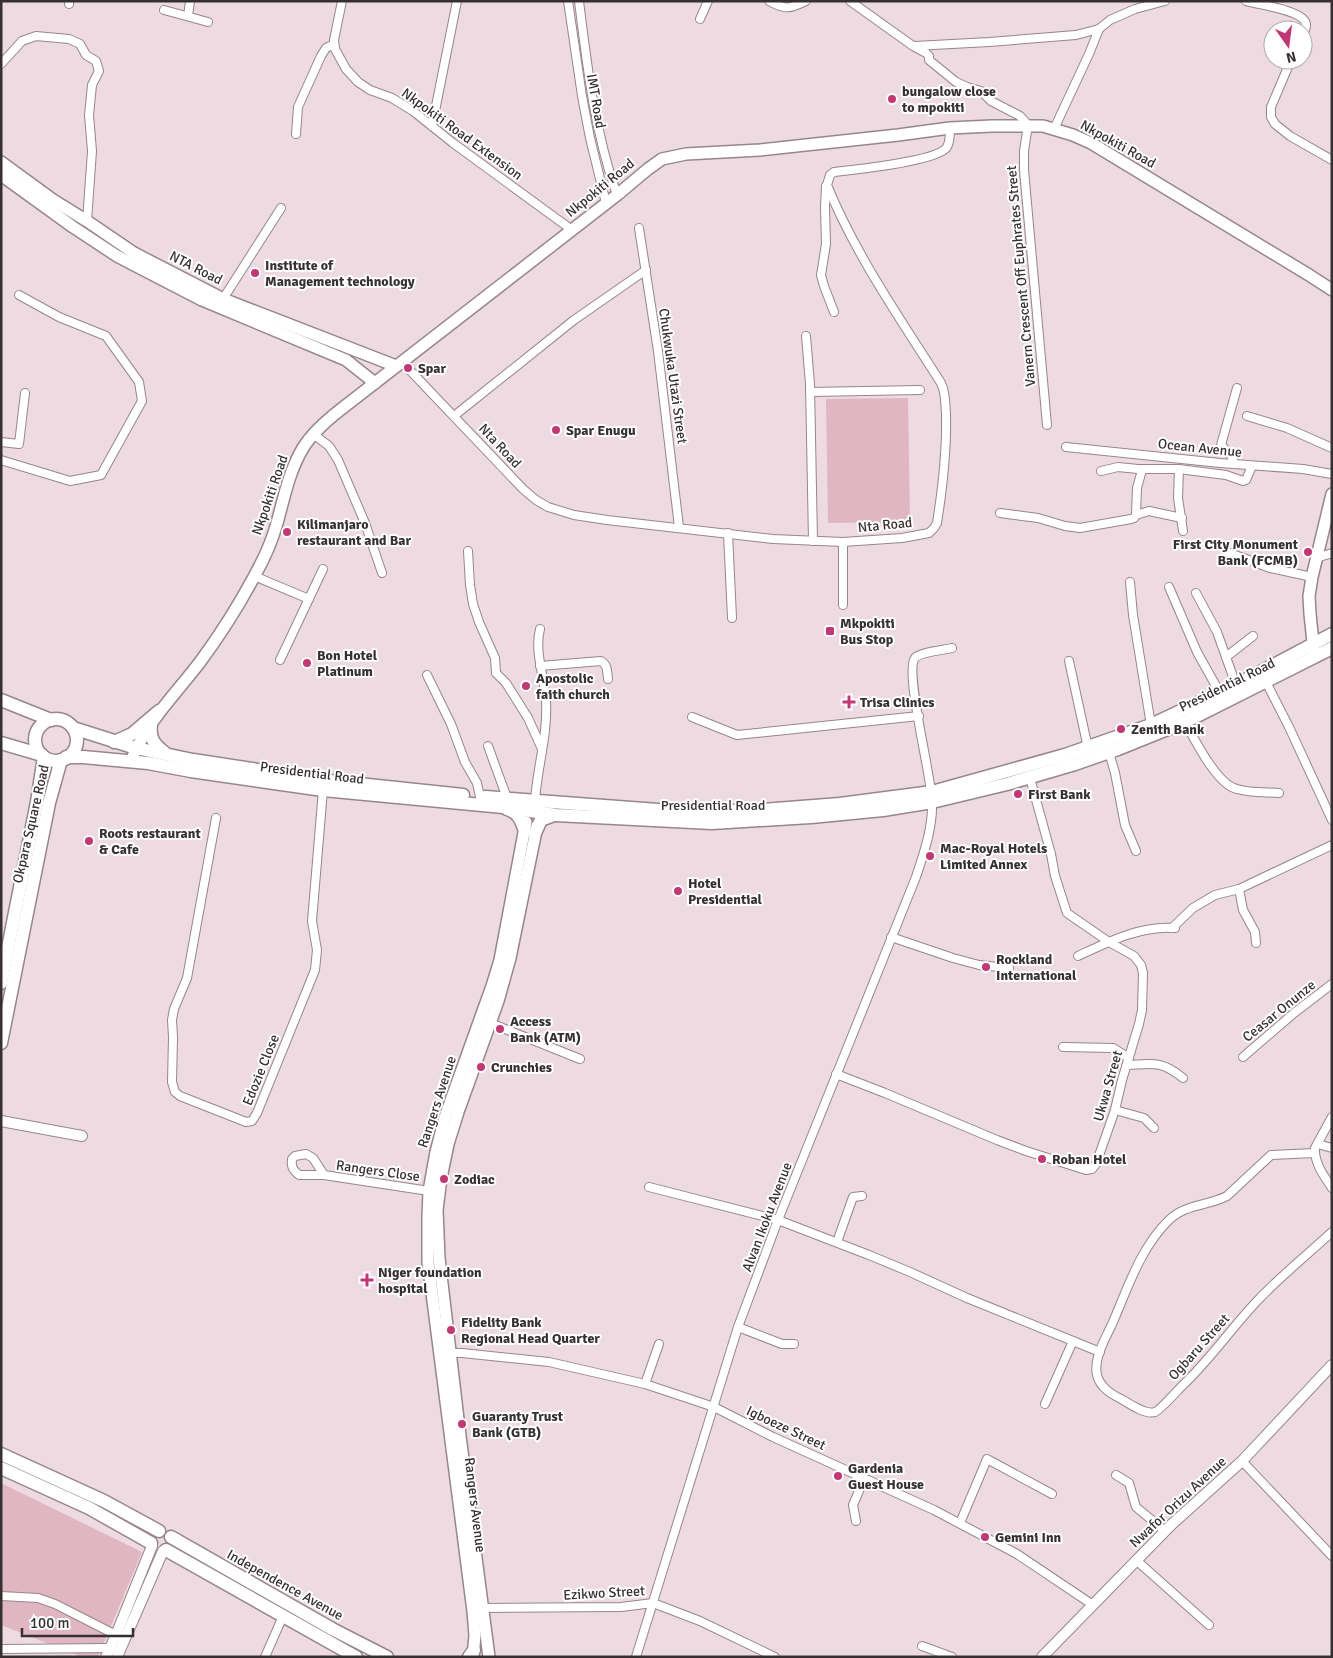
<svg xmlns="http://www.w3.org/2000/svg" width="1333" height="1658" font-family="Signika,sans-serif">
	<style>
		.green { fill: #e0b6c3 }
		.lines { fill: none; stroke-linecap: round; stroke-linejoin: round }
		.minor-casing { stroke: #97868b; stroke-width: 10 }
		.tertiary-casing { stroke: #97868b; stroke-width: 12 }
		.secondary-casing { stroke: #97868b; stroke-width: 14 }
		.primary-casing { stroke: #97868b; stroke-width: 15 }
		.minor { stroke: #fff; stroke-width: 8 }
		.tertiary { stroke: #fff; stroke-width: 10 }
		.secondary { stroke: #fff; stroke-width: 11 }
		.primary { stroke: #fff; stroke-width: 12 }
		.poi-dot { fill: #c13874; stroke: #fff; stroke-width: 2 }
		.labels { text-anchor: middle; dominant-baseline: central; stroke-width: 4; stroke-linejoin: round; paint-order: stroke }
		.poi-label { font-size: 14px; font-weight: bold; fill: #373032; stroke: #fff; text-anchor: start }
		.street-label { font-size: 14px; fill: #373032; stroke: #fff }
	</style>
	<rect width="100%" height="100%" fill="#eedbe1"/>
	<g class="green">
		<polygon points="908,398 910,522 828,523 826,399"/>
		<polygon points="1,1483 142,1552 98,1657 82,1657 1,1625"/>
	</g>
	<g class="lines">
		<g class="minor-casing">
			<g id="minor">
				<polyline points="342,1 334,40 335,49 346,69 358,82 370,90 392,98 413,111 453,143 572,230"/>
				<polyline points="568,1 582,96 590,138 606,203"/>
				<path d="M579 1C587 66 595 133 617 195"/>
				<path d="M769 1C785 10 790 9 806 1"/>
				<polyline points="850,1 913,46 926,53 929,56 929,60 956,82 967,87 981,91 991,101 1020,116 1028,125 1024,151 1024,170 1047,425"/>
				<path d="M1246 1C1259 5 1295 9 1304 20 1308 24 1305 30 1303 35"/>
				<polyline points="69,4 69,1"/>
				<polyline points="164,10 208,22"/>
				<polyline points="188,16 190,1"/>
				<polyline points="700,19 708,1"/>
				<polyline points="915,46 989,42 1076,35 1099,29 1110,20 1135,9 1165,1"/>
				<polyline points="1291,60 1271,107 1271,117 1275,124 1290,136 1332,160"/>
				<polyline points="1,64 22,41 36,36 69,39 80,44 86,55 96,61 99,71 92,85 89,115 92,151 87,221"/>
				<polyline points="432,126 457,1"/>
				<polyline points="1054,129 1089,54 1099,29"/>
				<polyline points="296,134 298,107 321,56 326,48 334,44"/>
				<polyline points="826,186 825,208 826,244 821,275 824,286 834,312"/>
				<polyline points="639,228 658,351 679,527"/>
				<polyline points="223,299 281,208"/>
				<polyline points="806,336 810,384 813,541"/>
				<path d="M402 362 523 489 536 500 548 507 574 515 607 520 773 539 843 542 902 538 929 533 934 528 937 523C943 485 947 452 946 414 945 403 946 393 941 383 901 320 855 254 827 185L830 175 834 172C853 170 939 161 947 147 950 142 950 133 950 128"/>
				<polyline points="810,392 920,390"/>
				<polyline points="454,416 574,320 646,270"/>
				<polyline points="1247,416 1287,428 1332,448"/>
				<polyline points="313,434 329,446 338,460 365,523 382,573"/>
				<polyline points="1,442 19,444 25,393"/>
				<polyline points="1066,447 1220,463 1303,469 1332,474"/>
				<polyline points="1,460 70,481 101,475 142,401 139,382 106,336 59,317 19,295"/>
				<polyline points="1235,464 1230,454 1221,445 1237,388"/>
				<polyline points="1179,469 1178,498 1183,531"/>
				<polyline points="1101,471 1118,467 1138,469 1179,469 1226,475 1243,481 1246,480 1252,466"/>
				<polyline points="1000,513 1038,518 1065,526 1080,528 1131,519 1134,518 1136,515 1137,488 1142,470"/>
				<polyline points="1136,515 1149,511 1182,518"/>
				<polyline points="728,533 732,618"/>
				<polyline points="843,542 843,605"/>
				<polyline points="468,551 470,585 473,604 479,622 495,658 496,673 506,683 528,718 542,749"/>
				<polyline points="1227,552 1270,568 1312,577"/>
				<polyline points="1316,558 1332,553"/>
				<polyline points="254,576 309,599"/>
				<polyline points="1130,582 1133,615 1151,725"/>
				<polyline points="1169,587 1197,652 1221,695"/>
				<polyline points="1196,593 1217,632 1236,685"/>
				<polyline points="1226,657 1253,636"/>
				<polyline points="280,660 323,569"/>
				<polyline points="1069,661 1088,748"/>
				<path d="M540 666 601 661C608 665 607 672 608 679"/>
				<polyline points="427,675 451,724 465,762 477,783 480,797"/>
				<polyline points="1266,682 1289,727 1332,820"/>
				<polyline points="692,717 737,735 919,716"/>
				<path d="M1185 722C1195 740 1217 785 1237 789 1250 793 1266 792 1279 793"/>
				<polyline points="488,746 507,798"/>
				<polyline points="1109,752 1115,773 1125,825 1136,851"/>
				<path d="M535 801C537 768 548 735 546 701 545 678 534 653 540 629"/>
				<polyline points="216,818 187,978 174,1009 172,1020 173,1037 172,1082 175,1092 180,1096 246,1122 252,1121 257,1113 315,970 317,950 312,921 323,790"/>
				<polyline points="1239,889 1243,910 1255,932 1256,943"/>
				<polyline points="1172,928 1193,908 1215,895 1239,889 1332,845"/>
				<polyline points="891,937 953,958 979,965 1009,968"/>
				<path d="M1078 956C1108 942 1141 925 1175 928"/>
				<polyline points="490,1023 580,1059"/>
				<polyline points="1063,1047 1113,1048 1129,1058"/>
				<polyline points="1243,1057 1294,1013 1332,984"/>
				<path d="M1127 1065C1153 1064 1161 1060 1183 1078"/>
				<polyline points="836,1074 885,1093 997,1140 1026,1151 1086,1170 1092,1169 1096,1164 1115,1110 1122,1080 1139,1024 1142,1010 1143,973 1141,965 1134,956 1109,942 1067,913 1055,876 1051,854 1030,778"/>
				<polyline points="1115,1110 1144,1118 1154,1128"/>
				<path d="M1332 1117 1315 1148C1314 1163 1324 1176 1332 1188"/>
				<polyline points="1318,1144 1332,1148"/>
				<path d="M1315 1153 1271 1155 1227 1196C1208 1206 1185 1204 1169 1220 1141 1247 1128 1287 1113 1322 1106 1338 1093 1358 1097 1375 1100 1388 1113 1395 1123 1400 1131 1405 1146 1415 1155 1412 1159 1411 1177 1391 1182 1386 1210 1360 1232 1327 1259 1299 1282 1275 1308 1254 1332 1232"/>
				<path d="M324 1175 313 1158 306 1154 295 1156 292 1159C291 1167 293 1170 299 1175H324L429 1191"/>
				<polyline points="649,1187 778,1220 869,1255 910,1272 967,1298 1100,1352"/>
				<polyline points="837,1242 853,1197 862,1196"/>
				<polyline points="738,1327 782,1344 794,1344"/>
				<polyline points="446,1353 462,1353 549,1362 645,1384 714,1407 773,1437 934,1510 1017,1554 1093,1605"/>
				<polyline points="645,1384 659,1344"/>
				<polyline points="1045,1404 1073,1341"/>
				<polyline points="1242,1461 1332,1556"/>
				<polyline points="1116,1475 1129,1483 1136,1507 1165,1531"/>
				<polyline points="856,1521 853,1505 864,1479"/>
				<polyline points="960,1523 987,1459 1052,1494"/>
				<polyline points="1136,1560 1209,1625"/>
				<polyline points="1,1596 38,1598 55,1604 116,1635"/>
				<polyline points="483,1608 621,1607 653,1603 700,1621 775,1657"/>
				<polyline points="922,1646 952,1657"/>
				<polyline points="1,1649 110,1648"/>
				<polyline points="265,1657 283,1616"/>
				<path d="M636 1657 738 1327 778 1220 916 877C924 853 933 827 932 802 932 778 904 671 915 658 920 652 944 650 952 648"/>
			</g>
		</g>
		<g class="tertiary-casing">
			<g id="tertiary">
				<polyline points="1,1121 82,1136"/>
				<polyline points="106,1657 116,1635 152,1546"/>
				<polyline points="117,1657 163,1551"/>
				<polyline points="1042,1657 1171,1525 1242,1461 1332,1365"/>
			</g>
		</g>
		<g class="secondary-casing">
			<g id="secondary">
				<polyline points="1,162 53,200 87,221 134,253 223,299 396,366"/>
				<polyline points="1,175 73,227 117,256 202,300 346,360 375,383"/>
				<polyline points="1314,652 1310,614 1309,596 1312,577 1332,494"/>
				<path d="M131 761C147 721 175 695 200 662 220 635 239 605 255 575 264 559 272 541 277 523 284 498 289 471 303 448 312 433 326 421 340 410L617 195 648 169 662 159 686 154 760 150 898 135 950 128 992 126H1043L1073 135 1091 143 1309 275 1332 290"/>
				<polyline points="473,1657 475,1635 473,1611 428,1262 428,1217 429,1191 436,1152 445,1117 492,986 500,960 526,822"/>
				<polyline points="489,1657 460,1436 439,1258 437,1210 441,1178 448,1144 458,1112 498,1001 510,958 537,826"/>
			</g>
		</g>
		<g class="primary-casing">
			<g id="primary">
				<polyline points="1,700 51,720"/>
				<circle cx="56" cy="740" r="21"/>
				<path d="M151 725C149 739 155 745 165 753"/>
				<polyline points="73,728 136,748 193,760 330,781 463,795"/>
				<polyline points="114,742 132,734 159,711"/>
				<polyline points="1,743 42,755"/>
				<polyline points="66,757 83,757 148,763 191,771 323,790 503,807 556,815 712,823 811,817 883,810 932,802 1007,784 1075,764 1118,749 1185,722 1332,648"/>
				<polyline points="485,797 658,810 690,811 750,811 840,804 932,792 1065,755 1151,725 1236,685 1332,634"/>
				<path d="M507 809C519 813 521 820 525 831"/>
				<polyline points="535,833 541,820 554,815"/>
				<polyline points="1,983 37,802 44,757"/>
				<polyline points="1,1043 49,803 61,760"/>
				<polyline points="1,1454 104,1501 159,1531"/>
				<polyline points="1,1468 89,1508 151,1543"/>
				<polyline points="171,1537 334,1630 387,1657"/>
				<polyline points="166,1550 356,1657"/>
				<polyline points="469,1657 474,1650"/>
			</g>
		</g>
		<use href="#minor" class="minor"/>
		<use href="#tertiary" class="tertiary"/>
		<use href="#secondary" class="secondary"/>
		<use href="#primary" class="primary"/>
	</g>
	<g class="poi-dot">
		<circle cx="892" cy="99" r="5"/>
		<circle cx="255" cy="273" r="5"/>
		<circle cx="408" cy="368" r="5"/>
		<circle cx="556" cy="430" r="5"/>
		<circle cx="287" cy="532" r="5"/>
		<circle cx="1308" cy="552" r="5"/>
		<rect x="825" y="626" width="10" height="10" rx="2.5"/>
		<circle cx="307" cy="663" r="5"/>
		<circle cx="526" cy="686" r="5"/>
		<path d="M846.5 694.5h5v5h5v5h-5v5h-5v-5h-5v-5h5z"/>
		<circle cx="1121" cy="729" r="5"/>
		<circle cx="1018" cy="794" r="5"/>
		<circle cx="89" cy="841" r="5"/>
		<circle cx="930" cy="856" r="5"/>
		<circle cx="678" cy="891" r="5"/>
		<circle cx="986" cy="967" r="5"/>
		<circle cx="500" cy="1029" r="5"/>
		<circle cx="481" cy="1067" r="5"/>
		<circle cx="1042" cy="1159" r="5"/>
		<circle cx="444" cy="1179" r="5"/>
		<path d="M364.5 1272.5h5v5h5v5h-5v5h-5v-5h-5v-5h5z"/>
		<circle cx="451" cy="1330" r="5"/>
		<circle cx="462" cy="1424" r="5"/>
		<circle cx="838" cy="1476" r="5"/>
		<circle cx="985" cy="1537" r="5"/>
	</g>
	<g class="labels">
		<g class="poi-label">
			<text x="902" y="91">bungalow close<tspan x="902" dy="16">to mpokiti</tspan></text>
			<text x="265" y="265">Institute of<tspan x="265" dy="16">Management technology</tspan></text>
			<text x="418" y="368">Spar</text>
			<text x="566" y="430">Spar Enugu</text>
			<text x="297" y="524">Kilimanjaro<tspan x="297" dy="16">restaurant and Bar</tspan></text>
			<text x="1298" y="544" text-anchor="end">First City Monument<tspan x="1298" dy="16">Bank (FCMB)</tspan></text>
			<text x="840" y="623">Mkpokiti<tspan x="840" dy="16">Bus Stop</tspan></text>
			<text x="317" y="655">Bon Hotel<tspan x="317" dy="16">Platinum</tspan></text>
			<text x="536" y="678">Apostolic<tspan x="536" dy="16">faith church</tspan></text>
			<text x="860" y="702">Trisa Clinics</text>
			<text x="1131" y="729">Zenith Bank</text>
			<text x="1028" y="794">First Bank</text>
			<text x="99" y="833">Roots restaurant<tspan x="99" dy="16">&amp; Cafe</tspan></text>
			<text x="940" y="848">Mac-Royal Hotels<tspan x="940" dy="16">Limited Annex</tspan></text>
			<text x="688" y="883">Hotel<tspan x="688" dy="16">Presidential</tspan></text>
			<text x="996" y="959">Rockland<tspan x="996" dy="16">International</tspan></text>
			<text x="510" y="1021">Access<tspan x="510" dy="16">Bank (ATM)</tspan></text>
			<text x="491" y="1067">Crunchies</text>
			<text x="1052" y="1159">Roban Hotel</text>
			<text x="454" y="1179">Zodiac</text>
			<text x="378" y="1272">Niger foundation<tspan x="378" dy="16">hospital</tspan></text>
			<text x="461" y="1322">Fidelity Bank<tspan x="461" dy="16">Regional Head Quarter</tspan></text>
			<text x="472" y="1416">Guaranty Trust<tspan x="472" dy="16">Bank (GTB)</tspan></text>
			<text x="848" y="1468">Gardenia<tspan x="848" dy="16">Guest House</tspan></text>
			<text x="995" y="1537">Gemini Inn</text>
		</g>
		<g class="street-label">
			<text transform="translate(596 101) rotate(80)">IMT Road</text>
			<text transform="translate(462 134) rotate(36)">Nkpokiti Road Extension</text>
			<text transform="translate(1118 144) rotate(29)">Nkpokiti Road</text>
			<text transform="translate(600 188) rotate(-39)">Nkpokiti Road</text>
			<text transform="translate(196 268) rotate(27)">NTA Road</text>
			<text transform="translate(1021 276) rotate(-95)">Vanern Crescent Off Euphrates Street</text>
			<text transform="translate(673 376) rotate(82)">Chukwuka Utazi Street</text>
			<text transform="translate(500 446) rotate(47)">Nta Road</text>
			<text transform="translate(1200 448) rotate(6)">Ocean Avenue</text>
			<text transform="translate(270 495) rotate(-71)">Nkpokiti Road</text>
			<text transform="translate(885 525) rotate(-6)">Nta Road</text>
			<text transform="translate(1227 685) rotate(-26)">Presidential Road</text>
			<text transform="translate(312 773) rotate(7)">Presidential Road</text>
			<text x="713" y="805">Presidential Road</text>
			<text transform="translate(31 824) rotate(-77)">Okpara Square Road</text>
			<text transform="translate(1279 1011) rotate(-39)">Ceasar Onunze</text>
			<text transform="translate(261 1070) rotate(-68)">Edozie Close</text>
			<text transform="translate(1108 1086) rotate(-74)">Ukwa Street</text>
			<text transform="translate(437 1102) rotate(-72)">Rangers Avenue</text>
			<text transform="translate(378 1171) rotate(8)">Rangers Close</text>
			<text transform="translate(767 1217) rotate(-69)">Alvan Ikoku Avenue</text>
			<text transform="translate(1199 1347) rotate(-48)">Ogbaru Street</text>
			<text transform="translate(786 1428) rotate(25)">Igboeze Street</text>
			<text transform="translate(1178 1502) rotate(-43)">Nwafor Orizu Avenue</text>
			<text transform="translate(475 1505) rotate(83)">Rangers Avenue</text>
			<text transform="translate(285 1585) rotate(29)">Independence Avenue</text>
			<text transform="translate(604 1593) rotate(-3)">Ezikwo Street</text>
		</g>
	</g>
	<rect width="1333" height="1658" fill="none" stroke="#373032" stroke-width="5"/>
	<g transform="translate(1288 45) rotate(166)"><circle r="24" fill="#ffffff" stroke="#afacad"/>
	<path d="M0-4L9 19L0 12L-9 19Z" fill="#c13874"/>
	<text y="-8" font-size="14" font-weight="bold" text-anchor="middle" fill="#373032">N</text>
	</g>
	<path d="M22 1628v8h111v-8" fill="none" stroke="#373032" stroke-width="2.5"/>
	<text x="30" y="1628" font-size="15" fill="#373032" stroke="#ffffff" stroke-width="4" paint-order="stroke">100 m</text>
</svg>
